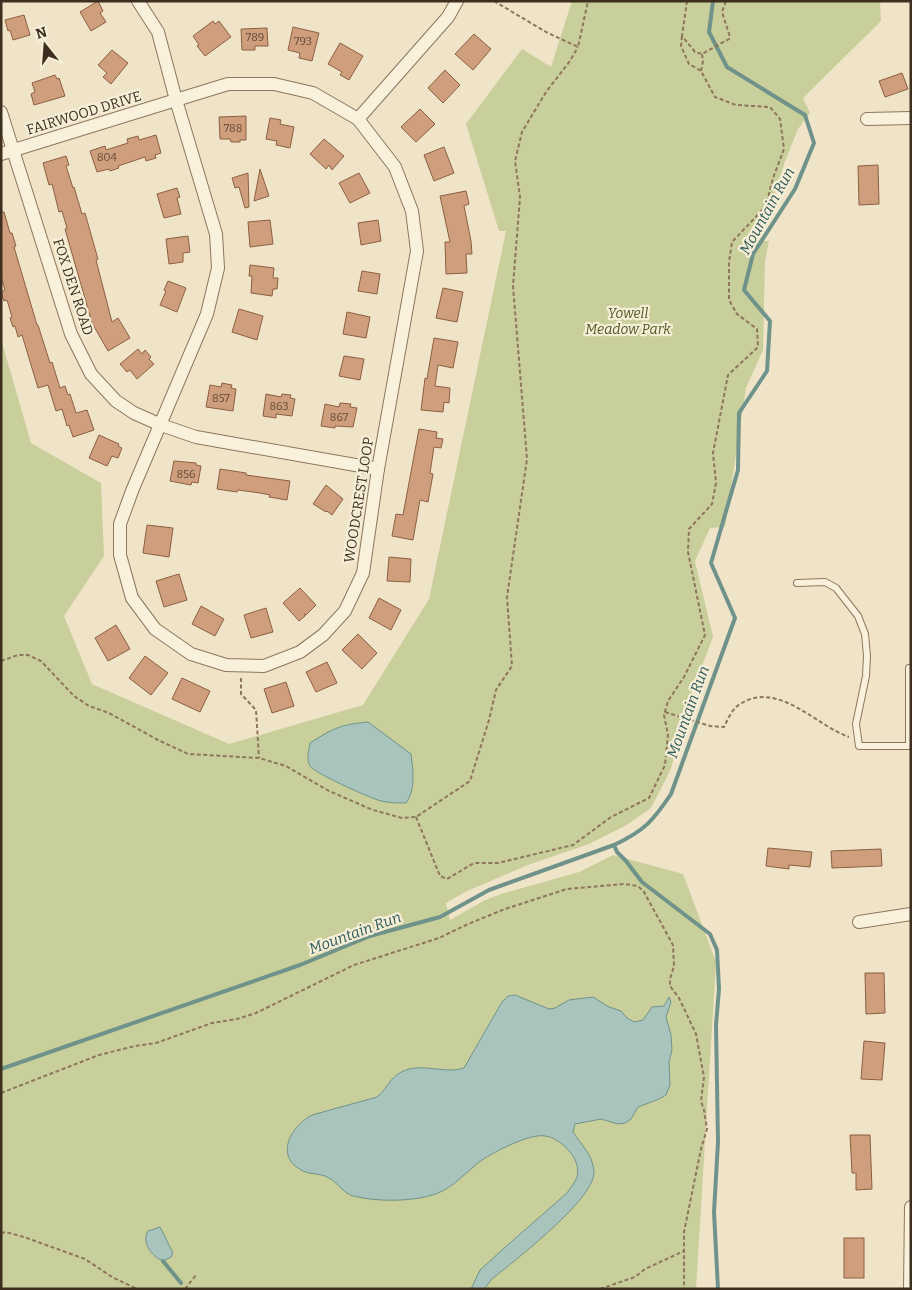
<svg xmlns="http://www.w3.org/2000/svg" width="912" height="1290" font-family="Bitter,serif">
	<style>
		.green { fill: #c9cf9b }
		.water { fill: #a9c4bc; stroke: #6f938a }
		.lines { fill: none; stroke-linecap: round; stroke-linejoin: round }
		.stream { stroke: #6f938a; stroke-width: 4 }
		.building { fill: #cf9f7d; stroke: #8d5f41 }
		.service-casing { stroke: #8d765c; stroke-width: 8 }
		.minor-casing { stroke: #8d765c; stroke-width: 14 }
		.path { stroke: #8d765c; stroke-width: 2; stroke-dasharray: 4 2.5; stroke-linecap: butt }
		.service { stroke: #faf1dc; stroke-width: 6 }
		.minor { stroke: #faf1dc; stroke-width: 12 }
		.labels { text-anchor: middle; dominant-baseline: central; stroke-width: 4.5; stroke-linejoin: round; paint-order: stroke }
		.number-label { font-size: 11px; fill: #624a37 }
		.street-label { font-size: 14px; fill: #3d2e20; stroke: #f7eed8 }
		.park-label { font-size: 14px; font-style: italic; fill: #4d5a26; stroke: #f7eed8 }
		.water-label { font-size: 15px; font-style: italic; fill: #2f5d5a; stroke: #f7eed8 }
	</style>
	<rect width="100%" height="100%" fill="#f0e4c8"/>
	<polygon class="green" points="572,1 880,1 881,21 803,98 810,113 798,129 784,164 774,197 756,231 747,241 769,241 765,261 763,350 746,388 725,527 710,528 695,561 713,637 687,705 671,769 651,808 625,826 589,844 528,865 467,891 446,903 450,920 485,900 504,893 579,872 613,855 683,874 716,962 696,1289 1,1289 1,339 31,443 101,483 104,556 64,616 92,684 229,744 363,705 429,599 506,231 499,231 466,124 522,49 551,67"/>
	<g class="water">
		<path d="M368 722 411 754C413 770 416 789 406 803 396 803 385 803 375 799 364 795 316 774 310 766 306 759 309 750 310 743 334 728 339 725 368 722Z"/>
		<path d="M515 995 549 1009 555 1008 569 1000 593 997 609 1007 621 1011 627 1018 634 1022 643 1020 652 1007 664 1006 669 997 671 1002 666 1017 671 1035 672 1050 669 1062 670 1085 666 1095 659 1099 638 1107 631 1119 625 1123 618 1124 601 1119 575 1124 573 1132C581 1145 593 1154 594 1172 595 1199 514 1261 492 1279L484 1289H471L480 1270 502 1250 567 1193C570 1188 575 1183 577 1177 582 1159 561 1138 545 1136 530 1133 494 1152 482 1160 467 1171 454 1187 436 1194 411 1202 378 1202 353 1196 343 1193 338 1183 329 1178 321 1173 312 1175 303 1171 274 1157 290 1127 312 1115L377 1097C386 1090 389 1080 398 1074 419 1060 442 1075 464 1068L502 1002 508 996Z"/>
		<path d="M160 1227 173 1253 171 1257 163 1261C152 1257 141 1242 148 1231Z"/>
	</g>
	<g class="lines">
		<g class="stream">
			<polyline points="614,845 617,852 626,861 642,882 710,934 717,950 719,989 716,1025 718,1142 714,1212 718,1289"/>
			<path d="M1 1069 300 965 370 936 440 917 489 890 614 845C644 831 653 821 671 794L735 618 711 563 738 470 739 413 767 371 770 321 744 290 753 254 795 189 814 143 805 115 727 67 709 32 713 1"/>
			<polyline points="163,1261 181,1283"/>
		</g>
	</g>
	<g class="building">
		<polygon points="98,1 103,11 100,13 106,22 91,31 80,12"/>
		<polygon points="24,15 30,35 13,40 10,30 8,31 5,20"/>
		<polygon points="213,21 215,24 219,21 231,37 205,56 197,46 199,45 193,36"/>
		<polygon points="293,27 319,33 312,61 299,58 300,53 288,50"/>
		<polygon points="267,28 268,46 255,46 255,50 242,50 241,29"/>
		<polygon points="474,34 491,49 473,70 455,54"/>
		<polygon points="340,43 363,56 349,80 340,75 342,72 328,64"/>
		<polygon points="112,50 128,63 111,84 103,77 107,73 98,65"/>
		<polygon points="445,70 460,85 443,103 428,88"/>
		<polygon points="902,73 908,89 885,97 879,81"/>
		<polygon points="55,75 57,79 59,78 65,96 34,105 31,94 35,92 32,83"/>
		<polygon points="420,109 435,124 416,142 401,127"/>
		<polygon points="246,116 246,140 240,140 240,142 231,142 230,139 220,139 219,117"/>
		<polygon points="270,118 281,120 280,124 294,127 290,148 276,145 277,141 266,139"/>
		<polygon points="156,135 161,153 155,155 156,158 146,161 145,157 118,166 119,168 110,171 109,169 97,172 90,151 105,146 106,150 128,143 127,139 138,136 139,140"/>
		<polygon points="324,139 344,156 332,170 329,165 326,169 310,154"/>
		<polygon points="444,147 454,173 434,181 424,155"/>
		<polygon points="66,156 69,165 66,166 73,188 74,187 82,214 85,213 94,245 98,259 96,260 112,322 118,318 130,338 108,351 92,323 65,229 67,228 62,211 59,212 52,184 49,185 43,163"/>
		<polygon points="878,165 879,204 859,205 858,166"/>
		<polygon points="260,169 269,196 254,201"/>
		<polygon points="248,173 249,207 245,208 239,187 235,188 232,178"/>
		<polygon points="359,173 370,193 350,203 339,183"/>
		<polygon points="177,188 180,197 177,198 181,214 164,218 157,194"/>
		<polygon points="466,191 469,204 464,206 471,241 472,254 466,254 467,273 446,274 445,242 450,242 440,196"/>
		<polygon points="1,212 4,212 10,233 12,233 16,246 14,247 37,325 38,325 50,363 52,362 60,388 65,386 68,395 70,394 76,413 87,410 94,430 73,437 69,425 67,426 62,409 56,411 48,385 38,388 22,335 18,337 15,326 13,327 10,318 12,317 7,300 4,301 1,292 5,290 1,277"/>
		<polygon points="270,220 273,244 250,247 248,222"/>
		<polygon points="378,220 381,241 361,245 358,223"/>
		<polygon points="188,236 190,252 183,253 183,262 169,264 166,239"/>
		<polygon points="250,265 274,268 273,278 278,278 277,289 273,289 272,296 251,293 252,276 249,276"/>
		<polygon points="362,271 380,274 377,294 358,291"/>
		<polygon points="168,281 186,288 177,312 160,305 166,291 164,290"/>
		<polygon points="443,288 463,292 457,322 436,318"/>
		<polygon points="239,309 263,316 257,340 232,332"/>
		<polygon points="347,312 370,317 366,338 343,334"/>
		<polygon points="434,338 458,342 453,368 438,365 435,386 450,388 449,403 444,402 443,412 421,410 425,378 427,379"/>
		<polygon points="138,349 142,354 145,350 151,357 149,359 154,364 137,379 130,370 127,372 120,364"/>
		<polygon points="344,356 364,359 360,380 339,376"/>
		<polygon points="222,383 232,385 231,388 236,389 233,411 206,407 210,385 221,387"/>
		<polygon points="266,394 281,397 282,394 291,395 290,398 295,399 292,416 276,414 276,418 263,416"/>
		<polygon points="340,403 351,404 350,407 357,408 353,427 335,426 335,428 321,426 325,404 339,407"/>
		<polygon points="419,429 437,432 436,438 443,439 441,448 434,447 430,473 433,474 428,502 420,500 413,540 392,536 396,514 403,515"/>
		<polygon points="99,435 119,444 118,446 122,448 118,458 112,456 107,466 89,458"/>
		<polygon points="174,461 196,463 196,465 201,466 198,483 192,482 191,485 170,481"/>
		<polygon points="220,469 246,473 246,475 290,481 287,500 269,497 270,495 260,493 238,490 237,492 217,489"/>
		<polygon points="326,485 343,499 332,515 327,511 326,512 313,504"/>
		<polygon points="147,525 173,528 169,557 143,553"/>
		<polygon points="389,557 411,559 410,582 387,581"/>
		<polygon points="179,574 187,600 164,607 156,581"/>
		<polygon points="300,588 316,605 306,615 304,614 305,616 299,621 283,603"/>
		<polygon points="379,598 401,610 391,630 369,618"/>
		<polygon points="201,606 224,619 215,636 192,624"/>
		<polygon points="266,608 273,632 251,638 244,615"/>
		<polygon points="116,625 130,649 108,661 95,638"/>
		<polygon points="358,634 377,653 362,669 342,650"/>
		<polygon points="145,656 168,673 151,695 129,678"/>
		<polygon points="327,662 337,683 316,692 306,672"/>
		<polygon points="182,678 210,691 200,712 172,699"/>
		<polygon points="286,682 294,706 272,713 264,689"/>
		<polygon points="768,848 812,852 810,867 789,865 789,869 766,866"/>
		<polygon points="881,849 882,866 832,868 831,851"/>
		<polygon points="865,973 884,973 885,1013 866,1014"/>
		<polygon points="864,1041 885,1043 882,1080 861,1079"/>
		<polygon points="850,1135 870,1135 872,1189 856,1190 856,1173 852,1173"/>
		<rect x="844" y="1238" width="20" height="40"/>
	</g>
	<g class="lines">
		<g class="service-casing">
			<g id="service">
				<polyline points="797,583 825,582 836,588 858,616 865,634 867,656 866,676 856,724 859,746 911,746"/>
				<polyline points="909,746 909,668 911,668"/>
			</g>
		</g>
		<g class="minor-casing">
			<g id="minor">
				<polyline points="1,112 71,334 91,374 116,401 134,413 161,425 196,437 378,469"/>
				<polyline points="358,119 448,17 457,1"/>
				<polyline points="867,119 911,118"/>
				<polyline points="1,154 176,100 228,84 274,84 313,93 358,119 395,167 412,211 417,251 378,469 363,573 345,611 323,635 300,652 264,666 226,665 191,654 155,629 132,598 120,555 120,524 132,491 207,314 218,268 216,234 176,100 158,32 138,1"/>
				<polyline points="859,922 911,914"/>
				<polyline points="910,1289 911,1207"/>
			</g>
		</g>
		<g class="path">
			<polyline points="494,1 546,32 578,47 588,1"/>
			<polyline points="687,1 682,36 695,52 702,54 729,39 730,37 722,12 726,1"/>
			<polyline points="701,71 703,61 702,54"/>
			<polyline points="1,661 18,655 28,655 41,661 74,696 89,706 109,713 158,740 188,754 259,758 286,766 329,791 373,810 402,818 416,817 470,781 489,720 496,690 512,666 507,597 527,459 513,286 520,197 515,161 522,132 546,92 570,61 578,47"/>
			<polyline points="241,678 241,694 256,710 259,758"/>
			<path d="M665 712 710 726 724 727C728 719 732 709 740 704 778 680 815 725 849 737"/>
			<polyline points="416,817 440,876 447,879 474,863 498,863 573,845 611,817 649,798 665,765 668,735 664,715 668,701 684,677 705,635 688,552 689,529 712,504 716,483 713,453 728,375 758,347 757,329 737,314 729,300 729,262 732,242 766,206 773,178 784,149 780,119 770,107 736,105 715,97 701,71 689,64 681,46 682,36"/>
			<polyline points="1,1093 99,1055 135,1046 156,1043 212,1023 237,1019 256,1013 354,965 439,938 468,924 505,909 567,889 624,884 638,886 644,892 673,945 674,966 670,979 670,986 679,998 696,1034 704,1077 701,1101 704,1110 707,1129 701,1149 684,1232 684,1289"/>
			<polyline points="1,1233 6,1232 24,1237 85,1259 112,1277 137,1289"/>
			<polyline points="185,1289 196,1275"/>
			<polyline points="600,1289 635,1277 645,1269 684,1251"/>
		</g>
		<use href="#service" class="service"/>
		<use href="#minor" class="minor"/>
	</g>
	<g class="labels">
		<g class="number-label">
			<text x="255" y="37">789</text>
			<text x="303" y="41">793</text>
			<text x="233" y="128">788</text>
			<text x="107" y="157">804</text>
			<text x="221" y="398">857</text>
			<text x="279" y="406">863</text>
			<text x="339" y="417">867</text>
			<text x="186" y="474">856</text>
		</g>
		<g class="street-label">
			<text transform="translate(84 113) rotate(-17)">FAIRWOOD DRIVE</text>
			<text transform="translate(73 287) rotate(72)">FOX DEN ROAD</text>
			<text transform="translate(359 500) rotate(-81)">WOODCREST LOOP</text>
		</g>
		<g class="park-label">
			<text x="628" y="313">Yowell<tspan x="628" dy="16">Meadow Park</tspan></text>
		</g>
		<g class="water-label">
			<text transform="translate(767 211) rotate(-61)">Mountain Run</text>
			<text transform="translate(688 712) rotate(-70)">Mountain Run</text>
			<text transform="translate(355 933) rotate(-20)">Mountain Run</text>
		</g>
	</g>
	<rect width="912" height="1290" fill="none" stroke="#3d2e20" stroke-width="5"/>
	<g transform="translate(45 45) rotate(343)" stroke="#f7eed8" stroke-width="4" paint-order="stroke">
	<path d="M0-4L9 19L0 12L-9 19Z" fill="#3d2e20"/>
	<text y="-8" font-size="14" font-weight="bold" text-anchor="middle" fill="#3d2e20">N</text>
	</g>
</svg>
